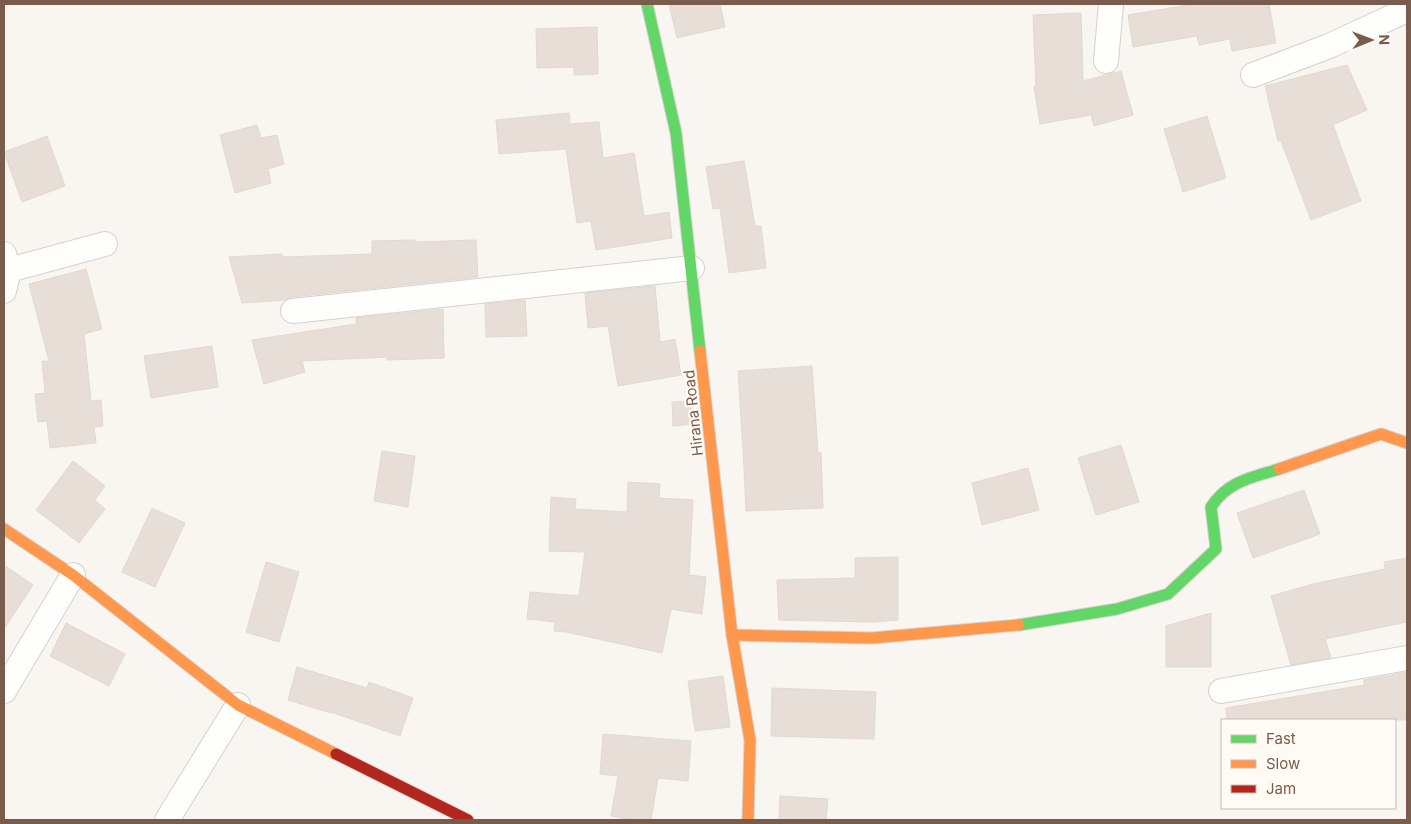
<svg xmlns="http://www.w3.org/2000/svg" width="1411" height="824" font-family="Inter,sans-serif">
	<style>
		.building { fill: #e6ded7; stroke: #e2d8d2 }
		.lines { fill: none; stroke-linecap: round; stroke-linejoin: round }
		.street-casing { stroke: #d7d1cb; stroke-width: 26 }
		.fast-casing { stroke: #d9d2cb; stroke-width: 13 }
		.slow-casing { stroke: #d9d2cb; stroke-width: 13 }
		.jam-casing { stroke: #d9d2cb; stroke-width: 13 }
		.street { stroke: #fefefd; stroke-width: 24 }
		.fast { stroke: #63d668; stroke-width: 11 }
		.slow { stroke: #ff974d; stroke-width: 11 }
		.jam { stroke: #b3261e; stroke-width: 11 }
		.labels { text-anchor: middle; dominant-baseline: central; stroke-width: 4.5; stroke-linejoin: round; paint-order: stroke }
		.street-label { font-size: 15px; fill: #7a5c4d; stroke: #fffaf3 }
	</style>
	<rect width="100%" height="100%" fill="#f9f5f0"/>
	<g class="building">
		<polygon points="669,4 720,4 725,27 677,38"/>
		<polygon points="1195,4 1269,4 1276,43 1232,51 1230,39 1199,45 1197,36 1133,47 1128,15"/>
		<polygon points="1081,13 1083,81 1121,71 1133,115 1094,126 1091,115 1040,124 1034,86 1036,86 1033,15"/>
		<polygon points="597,27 598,74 574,75 574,67 537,68 536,29"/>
		<polygon points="1347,65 1367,110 1333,125 1361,201 1311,220 1281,141 1278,141 1265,86"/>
		<polygon points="569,113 570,124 599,122 603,158 634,153 644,216 669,212 672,238 596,250 591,221 577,223 566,149 499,154 496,120"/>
		<polygon points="1207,116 1226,178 1183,192 1164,129"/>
		<polygon points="257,125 261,138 277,135 284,164 268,169 271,183 235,193 220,135"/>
		<polygon points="47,136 65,186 22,202 4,152"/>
		<polygon points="744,161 755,226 761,226 766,268 729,273 720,208 713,209 706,167"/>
		<polygon points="415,240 415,242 476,240 478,277 292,297 285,300 242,303 229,257 282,254 283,257 372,254 372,241"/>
		<polygon points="86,269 102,329 84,334 91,401 101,400 103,426 94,427 96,443 50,448 47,421 38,422 35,394 45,393 42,361 49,361 29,284"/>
		<polygon points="655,286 660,342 675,339 681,375 618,386 608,326 588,328 585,293"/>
		<polygon points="525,300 527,336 486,337 485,304"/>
		<polygon points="443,309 444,358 387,360 387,357 302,361 305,372 264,384 252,340 356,324 356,318"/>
		<polygon points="212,346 218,387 151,398 144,356"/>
		<polygon points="812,366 818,453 821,453 823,508 746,511 743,449 738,371"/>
		<polygon points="690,401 693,424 673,426 672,402"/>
		<polygon points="1121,445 1139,502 1096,515 1078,458"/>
		<polygon points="382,451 415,456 408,507 374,501"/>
		<polygon points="73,461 105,486 95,500 105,509 79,543 36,510"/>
		<polygon points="1028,468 1039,510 982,525 972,483"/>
		<polygon points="628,482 660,484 659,498 693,500 689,575 706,577 702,614 671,609 662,653 566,632 554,631 555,622 527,619 530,592 579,596 585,552 549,551 551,497 576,499 575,509 627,512"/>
		<polygon points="1304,490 1320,534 1253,558 1237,513"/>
		<polygon points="152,508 185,523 155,587 122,572"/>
		<polygon points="898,557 898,620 872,622 779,620 777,580 855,578 855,558"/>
		<polygon points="1407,558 1407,622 1325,639 1331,658 1291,665 1271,596 1313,584 1385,569 1384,562"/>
		<polygon points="266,562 299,572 279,642 246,632"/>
		<polygon points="4,565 33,585 4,629"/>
		<polygon points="1211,613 1211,667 1166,667 1166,626"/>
		<polygon points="66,623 125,654 109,686 50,656"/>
		<polygon points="297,667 367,688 369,682 413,698 400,736 331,712 331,713 288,700"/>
		<polygon points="1407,672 1407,720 1227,720 1226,708 1364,685 1364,680"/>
		<polygon points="723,676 730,727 695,731 688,681"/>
		<polygon points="772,688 876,692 874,739 771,736"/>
		<polygon points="603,734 691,741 688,781 658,778 651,820 635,820 611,816 618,776 600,774"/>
		<polygon points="780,796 828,799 826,820 779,820"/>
	</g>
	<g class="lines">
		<g class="street-casing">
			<g id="street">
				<polyline points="1106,61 1111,4"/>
				<polyline points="1253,75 1329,46 1407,10"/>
				<polyline points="4,254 9,270 4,291"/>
				<polyline points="9,270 105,244"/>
				<polyline points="293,311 692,268"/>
				<polyline points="4,691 73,575"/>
				<polyline points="1221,691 1407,658"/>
				<polyline points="167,820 238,705"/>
			</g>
		</g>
		<g class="fast-casing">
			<g id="fast">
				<polyline points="647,4 676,133 700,351"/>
				<path d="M1019 625 1117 609 1168 594 1216 549 1211 507C1228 481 1251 478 1279 469"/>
			</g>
		</g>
		<g class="slow-casing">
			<g id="slow">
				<polyline points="700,351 732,635 750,740 748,820"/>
				<polyline points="1279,469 1381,434 1407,443"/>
				<polyline points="4,529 73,575 238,705 336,754"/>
				<polyline points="732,635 872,638 1019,625"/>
			</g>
		</g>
		<g class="jam-casing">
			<polyline id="jam" points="336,754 468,820"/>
		</g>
		<use href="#street" class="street"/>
		<use href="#fast" class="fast"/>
		<use href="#slow" class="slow"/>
		<use href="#jam" class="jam"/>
	</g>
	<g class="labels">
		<g class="street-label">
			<text transform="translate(693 413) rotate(-96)">Hirana Road</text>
		</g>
	</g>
	<rect width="1411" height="824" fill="none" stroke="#7a5c4d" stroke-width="10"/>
	<rect x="1221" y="719" width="175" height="90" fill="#fffaf3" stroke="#cabbb1"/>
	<rect x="1231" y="735" width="25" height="8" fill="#63d668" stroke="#cabbb1"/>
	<text x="1266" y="744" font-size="15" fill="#7a5c4d">Fast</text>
	<rect x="1231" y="760" width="25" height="8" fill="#ff974d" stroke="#cabbb1"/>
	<text x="1266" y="769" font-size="15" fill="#7a5c4d">Slow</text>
	<rect x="1231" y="785" width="25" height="8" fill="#b3261e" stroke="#cabbb1"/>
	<text x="1266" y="794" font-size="15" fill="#7a5c4d">Jam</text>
	<g transform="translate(1371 40) rotate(89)" stroke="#fffaf3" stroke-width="4" paint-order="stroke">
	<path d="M0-4L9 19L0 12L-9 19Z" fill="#7a5c4d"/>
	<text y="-8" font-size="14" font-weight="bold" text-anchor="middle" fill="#7a5c4d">N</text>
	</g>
</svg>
